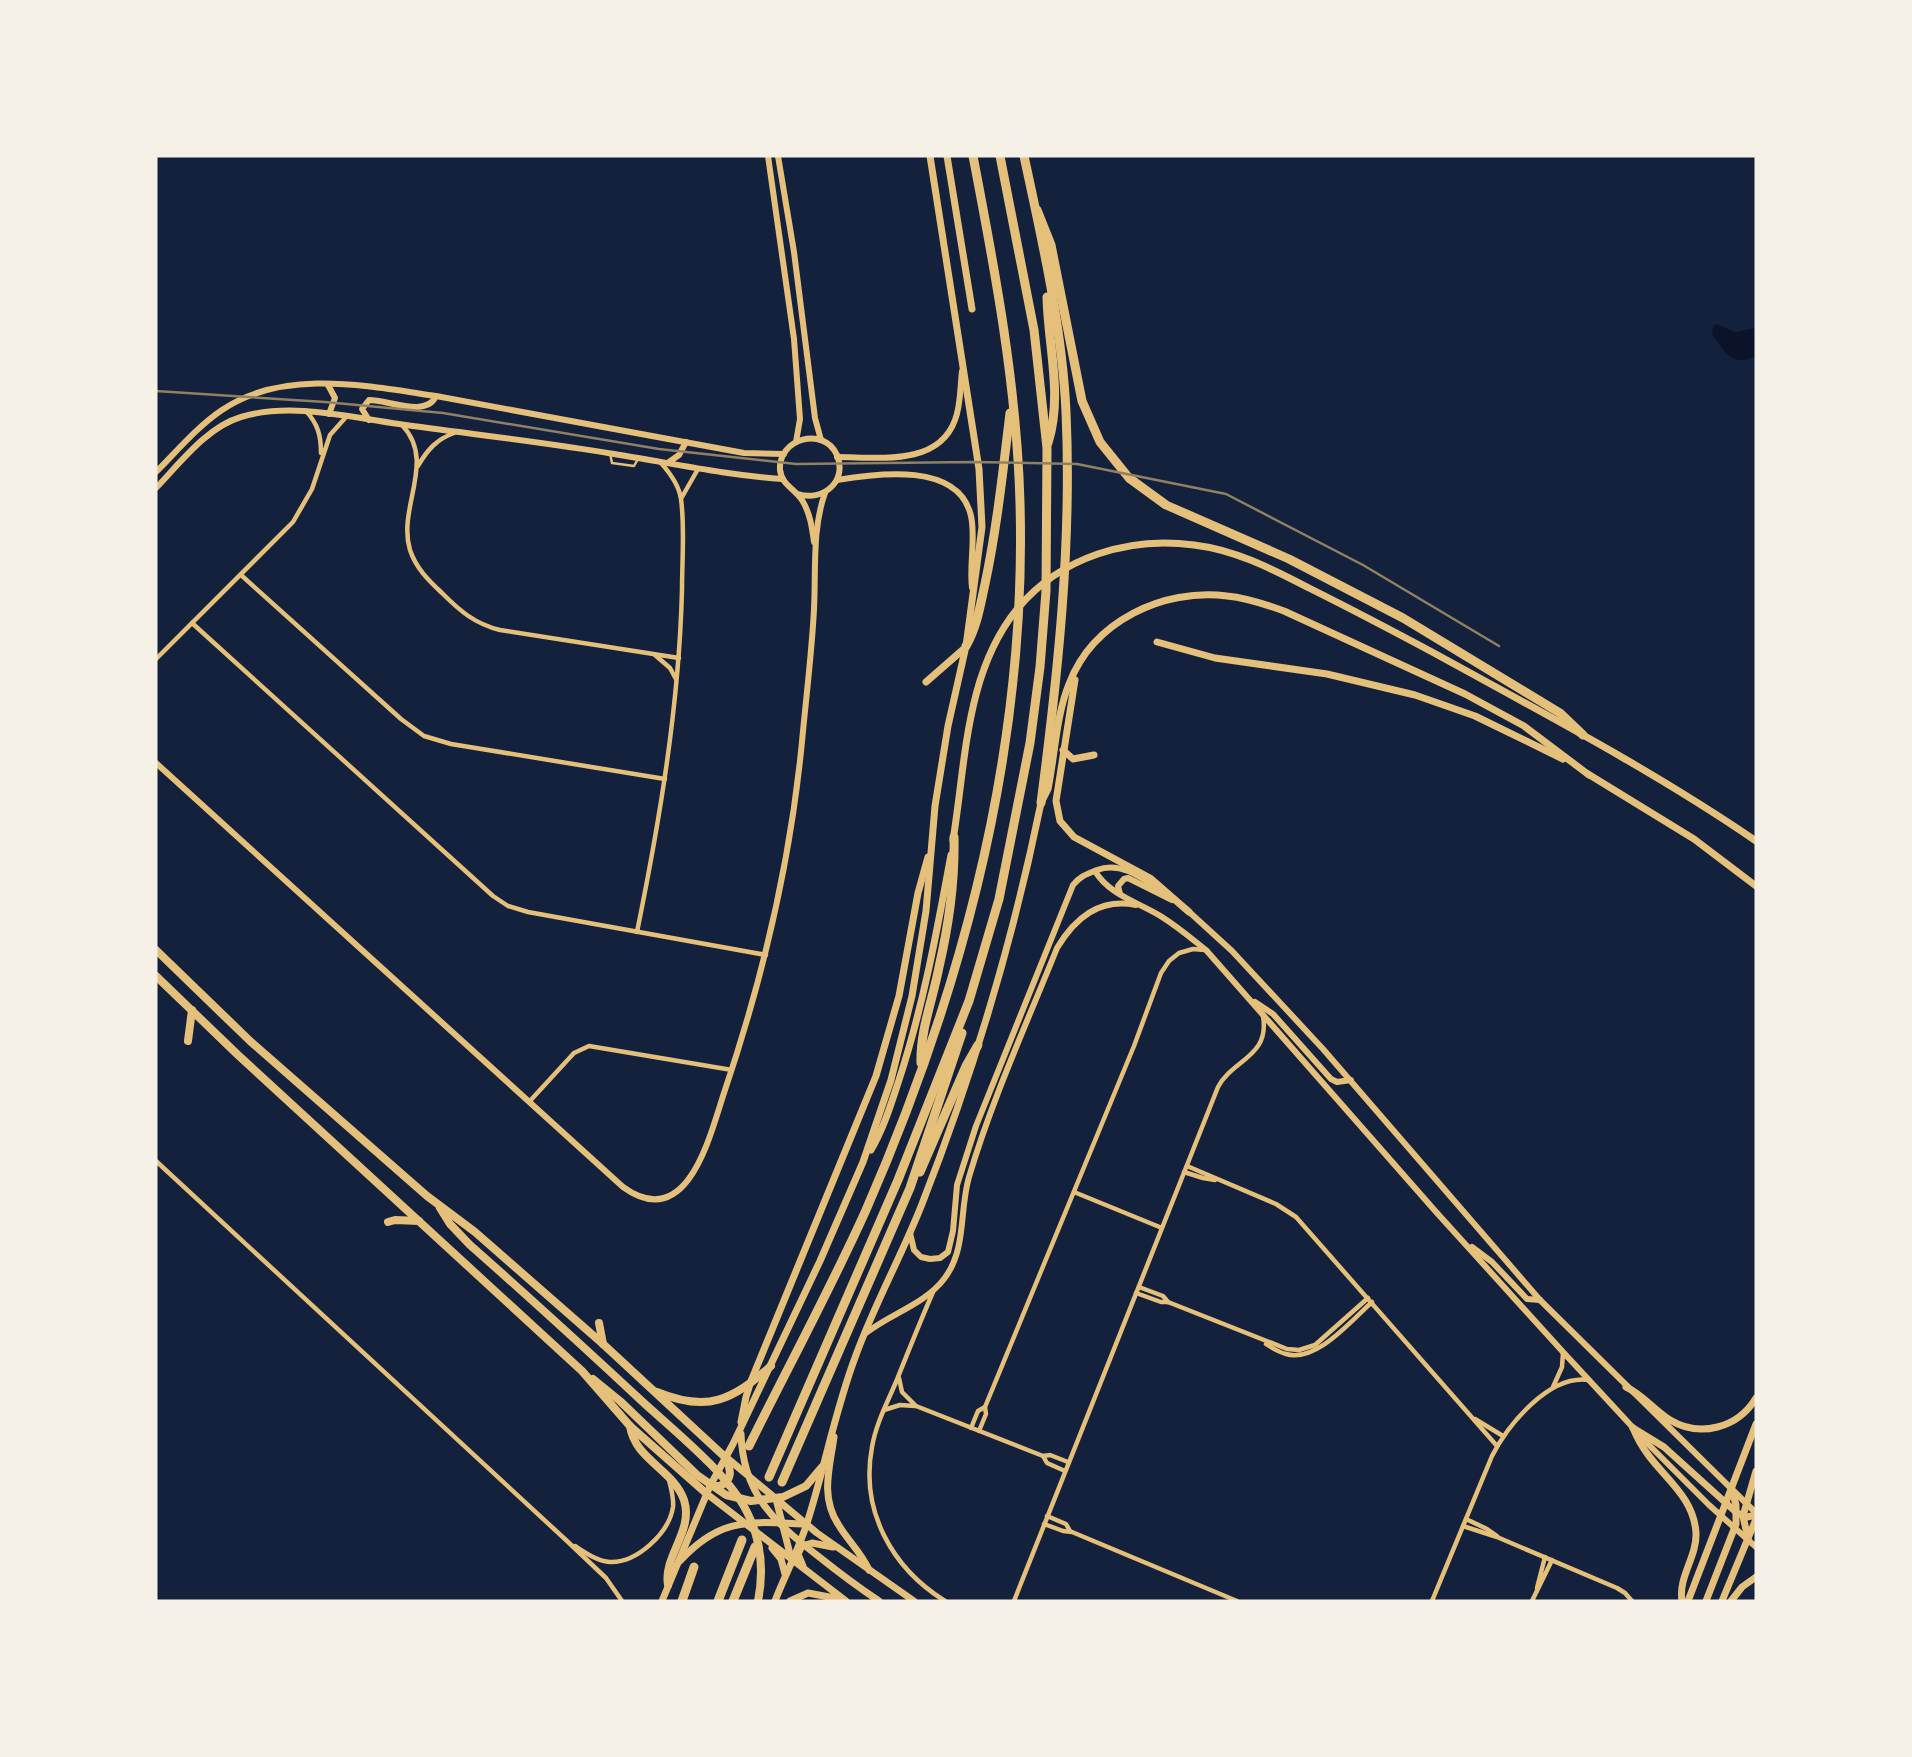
<svg xmlns="http://www.w3.org/2000/svg" width="1912" height="1757" font-family="'Varela Round',sans-serif">
	<style>
		.water { fill: #0b132b }
		.lines { fill: none; stroke-linecap: round; stroke-linejoin: round }
		.service { stroke: #e5c07b; stroke-width: 2.5 }
		.minor { stroke: #e5c07b; stroke-width: 4.5 }
		.tertiary { stroke: #e5c07b; stroke-width: 6 }
		.secondary { stroke: #e5c07b; stroke-width: 7 }
		.primary { stroke: #e5c07b; stroke-width: 7 }
		.trunk { stroke: #e5c07b; stroke-width: 8 }
		.motorway { stroke: #e5c07b; stroke-width: 9 }
		.rail { stroke: #918062; stroke-width: 2.5 }
	</style>
	<rect width="100%" height="100%" fill="#14213d"/>
	<path class="water" d="M1716 324 1735 332 1756 328V356C1731 367 1726 353 1712 334L1713 326Z"/>
	<g class="lines">
		<polyline class="service" points="610,453 612,463 634,466 638,459"/>
		<g class="minor">
			<path d="M306 411C318 424 321 436 321 453"/>
			<path d="M402 425C437 462 397 507 410 550 416 568 428 580 442 593 460 611 475 624 500 630L679 658"/>
			<path d="M418 466C427 450 437 439 454 433"/>
			<polyline points="682,497 698,469"/>
			<polyline points="241,575 401,719 424,736 451,744 665,779"/>
			<polyline points="192,623 493,896 508,906 528,912 766,955"/>
			<polyline points="655,655 670,668 676,679"/>
			<polyline points="156,659 293,522 312,489 330,435 346,417"/>
			<path d="M637 932C660 819 679 705 682 590 682 560 685 528 681 499 679 485 670 473 661 463"/>
			<polyline points="529,1102 574,1053 589,1046 732,1070"/>
			<polyline points="156,1161 567,1541 606,1578 622,1601"/>
			<polyline points="1187,1166 1276,1204 1296,1217 1497,1446"/>
			<polyline points="1184,1172 1203,1178 1215,1180"/>
			<polyline points="1074,1192 1162,1228"/>
			<polyline points="1139,1287 1163,1296 1168,1302"/>
			<path d="M933 1292C920 1322 908 1352 896 1382 887 1403 876 1424 872 1447 860 1511 892 1568 945 1601"/>
			<polyline points="1136,1293 1161,1302 1168,1302 1287,1349 1299,1350 1315,1345 1368,1298"/>
			<path d="M1266 1344C1272 1348 1279 1352 1286 1354 1316 1363 1351 1321 1372 1302"/>
			<polyline points="899,1378 902,1392 916,1406 1043,1456 1050,1455 1068,1462"/>
			<polyline points="1553,1387 1562,1367 1563,1353"/>
			<polyline points="884,1410 900,1405 915,1406"/>
			<polyline points="1475,1419 1503,1436"/>
			<polyline points="971,1428 978,1411 985,1407"/>
			<polyline points="979,1431 986,1414 985,1407 1134,1046 1161,973 1169,961 1179,953 1193,949 1205,950"/>
			<polyline points="1043,1456 1047,1463 1065,1471"/>
			<polyline points="1047,1516 1066,1524 1070,1531"/>
			<polyline points="1466,1519 1487,1529 1497,1536"/>
			<polyline points="1044,1524 1063,1531 1072,1532 1237,1601"/>
			<polyline points="1463,1526 1497,1537 1617,1588 1625,1593 1632,1601"/>
			<path d="M575 1546C586 1553 597 1561 610 1562 637 1563 669 1533 673 1507 674 1498 671 1488 669 1480"/>
			<polyline points="1537,1588 1545,1557"/>
			<path d="M1014 1601 1218 1087C1233 1059 1270 1057 1263 1016"/>
			<path d="M1432 1601 1492 1456C1508 1425 1549 1374 1589 1380"/>
			<polyline points="1532,1601 1552,1560"/>
		</g>
		<g class="tertiary">
			<polyline points="768,156 794,339 800,419 796,442"/>
			<polyline points="778,156 794,252 815,418 821,440"/>
			<polyline points="328,385 335,398 329,414"/>
			<path d="M369 420 362 409 369 400C389 400 426 418 436 396"/>
			<path d="M837 457C877 457 938 467 955 420 961 405 960 387 962 371"/>
			<polyline points="669,462 679,455 686,442"/>
			<path d="M156 472C177 451 198 426 222 410 284 368 368 386 436 396L744 453 784 454"/>
			<path d="M837 480C878 473 959 462 971 516 976 539 969 564 972 588"/>
			<path d="M156 488C180 463 207 427 241 417 291 402 348 417 399 424 470 434 543 442 614 454 671 463 725 475 782 479"/>
			<path d="M798 494C822 502 848 482 837 455 824 426 778 438 780 470 782 485 794 488 802 500 810 513 812 527 814 542"/>
			<path d="M156 763 623 1187C688 1234 710 1135 724 1093 764 975 792 855 803 731 807 690 812 649 814 609 816 571 812 529 825 493"/>
			<path d="M1095 871C1109 895 1140 903 1162 917 1178 927 1192 939 1206 950L1437 1213 1563 1352 1650 1446 1709 1505 1756 1547"/>
			<polyline points="1120,894 1118,886 1124,879 1128,878 1172,900"/>
			<polyline points="1186,909 1232,951 1323,1049 1540,1300 1756,1513"/>
			<polyline points="1255,1002 1273,1014 1331,1079 1337,1082 1351,1080"/>
			<path d="M910 1233 914 1250 921 1257 930 1259 940 1258 948 1252 953 1231 957 1185 976 1126 1073 885C1080 876 1087 874 1097 870 1120 861 1141 877 1160 890"/>
			<polyline points="1472,1247 1492,1262 1527,1299 1540,1300"/>
			<path d="M866 1333C890 1314 925 1304 944 1279 967 1249 959 1211 969 1177 992 1099 1027 1023 1057 948 1075 918 1099 898 1136 905"/>
		</g>
		<g class="secondary">
			<path d="M1626 1387C1643 1395 1654 1410 1670 1420 1700 1438 1738 1428 1756 1398"/>
			<path d="M1633 1428C1637 1438 1642 1447 1649 1456 1668 1481 1694 1499 1696 1533 1697 1557 1678 1577 1682 1601"/>
			<polyline points="1633,1428 1664,1447 1737,1513 1747,1517 1756,1515"/>
			<polyline points="1748,1539 1743,1516 1756,1471"/>
			<polyline points="1688,1601 1756,1424"/>
			<polyline points="1706,1601 1736,1524 1736,1505 1732,1490"/>
			<polyline points="1722,1601 1756,1519"/>
			<polyline points="1731,1601 1742,1587 1756,1577"/>
		</g>
		<g class="primary">
			<polyline points="947,156 972,309"/>
			<polyline points="1157,642 1215,658 1327,674 1415,695 1475,716 1563,759"/>
			<polyline points="1075,680 1056,801 1060,821 1074,837 1150,878 1189,912"/>
			<polyline points="926,682 966,647"/>
			<polyline points="1063,750 1073,759 1094,755"/>
			<polyline points="1588,774 1694,839 1756,886"/>
			<path d="M953 840C966 762 965 672 1018 608 1061 557 1129 536 1194 545 1236 550 1272 569 1309 588 1351 609 1393 631 1434 653 1543 713 1654 771 1756 841"/>
			<path d="M871 1150C884 1128 891 1104 899 1080 923 1007 937 931 951 855"/>
			<polyline points="741,1422 746,1397 751,1381 876,1076 899,996 918,893 928,857"/>
			<path d="M741 1434C743 1494 774 1522 818 1556 838 1572 858 1587 879 1601"/>
			<path d="M834 1437C830 1467 820 1496 838 1524 848 1541 861 1552 869 1570"/>
			<polyline points="727,1458 817,1533 914,1601"/>
			<polyline points="707,1494 846,1601"/>
			<polyline points="776,1499 791,1558"/>
			<polyline points="772,1548 781,1559 785,1574"/>
			<path d="M680 1561C721 1516 751 1522 806 1524"/>
			<polyline points="803,1566 798,1554 802,1546 812,1543 833,1547"/>
			<polyline points="662,1601 710,1486 733,1444 820,1261 863,1162 891,1080 912,996 926,911 935,806 948,726 966,646 982,527 979,469 930,156"/>
			<path d="M775 1601C785 1575 799 1549 807 1523 825 1467 835 1410 856 1355 875 1303 902 1255 922 1204 973 1074 1013 940 1041 803L1048 789C1055 755 1056 716 1069 684 1093 621 1163 588 1227 596 1247 598 1265 604 1284 611L1465 694 1524 726 1589 775"/>
			<polyline points="790,1601 808,1593 840,1599"/>
		</g>
		<g class="trunk">
			<path d="M156 950 250 1041 427 1196 475 1232 603 1344 726 1458C731 1470 733 1480 720 1486H710"/>
			<polyline points="156,976 238,1055 582,1371 630,1426 707,1494"/>
			<polyline points="188,1041 192,1010"/>
			<path d="M440 1208 450 1224 470 1245C529 1297 587 1350 645 1404 677 1433 728 1474 747 1512 761 1540 764 1571 758 1601"/>
			<polyline points="388,1222 395,1220 419,1221"/>
			<polyline points="599,1323 603,1344"/>
			<polyline points="593,1379 620,1401 697,1475 726,1495 751,1501 783,1497 806,1486 822,1467"/>
			<path d="M657 1392C708 1413 732 1400 771 1366"/>
			<path d="M630 1426C635 1460 673 1469 684 1500 694 1531 663 1556 668 1585"/>
		</g>
		<g class="motorway">
			<path d="M1024 156C1042 240 1062 326 1066 412 1072 543 1058 673 1041 803"/>
			<polyline points="1037,210 1051,245 1082,401 1100,442 1129,478 1166,505 1289,559 1403,618 1560,713 1583,735"/>
			<path d="M1047 297C1048 346 1063 395 1048 443"/>
			<path d="M966 646C977 627 980 606 985 584 997 528 1003 470 1010 413"/>
			<path d="M921 1063C920 1030 933 999 939 967 949 924 955 881 954 837"/>
			<polyline points="920,1172 966,1066 978,1045"/>
			<path d="M749 1446C788 1367 830 1290 866 1210 963 988 1027 747 1020 503 1017 387 995 270 973 156"/>
			<polyline points="769,1477 898,1180 969,1001 999,899 1030,743 1040,667 1046,591 1047,448 1034,330 1000,156"/>
			<polyline points="782,1482 910,1188 962,1033"/>
			<polyline points="682,1601 694,1567"/>
			<polyline points="718,1601 742,1540"/>
			<polyline points="733,1601 755,1547"/>
		</g>
		<polyline class="rail" points="156,391 325,402 443,413 659,449 796,464 974,462 1077,464 1226,494 1363,565 1499,646"/>
	</g>
	<rect width="1912" height="1757" fill="none" stroke="#f6f1e7" stroke-width="315"/>
</svg>
